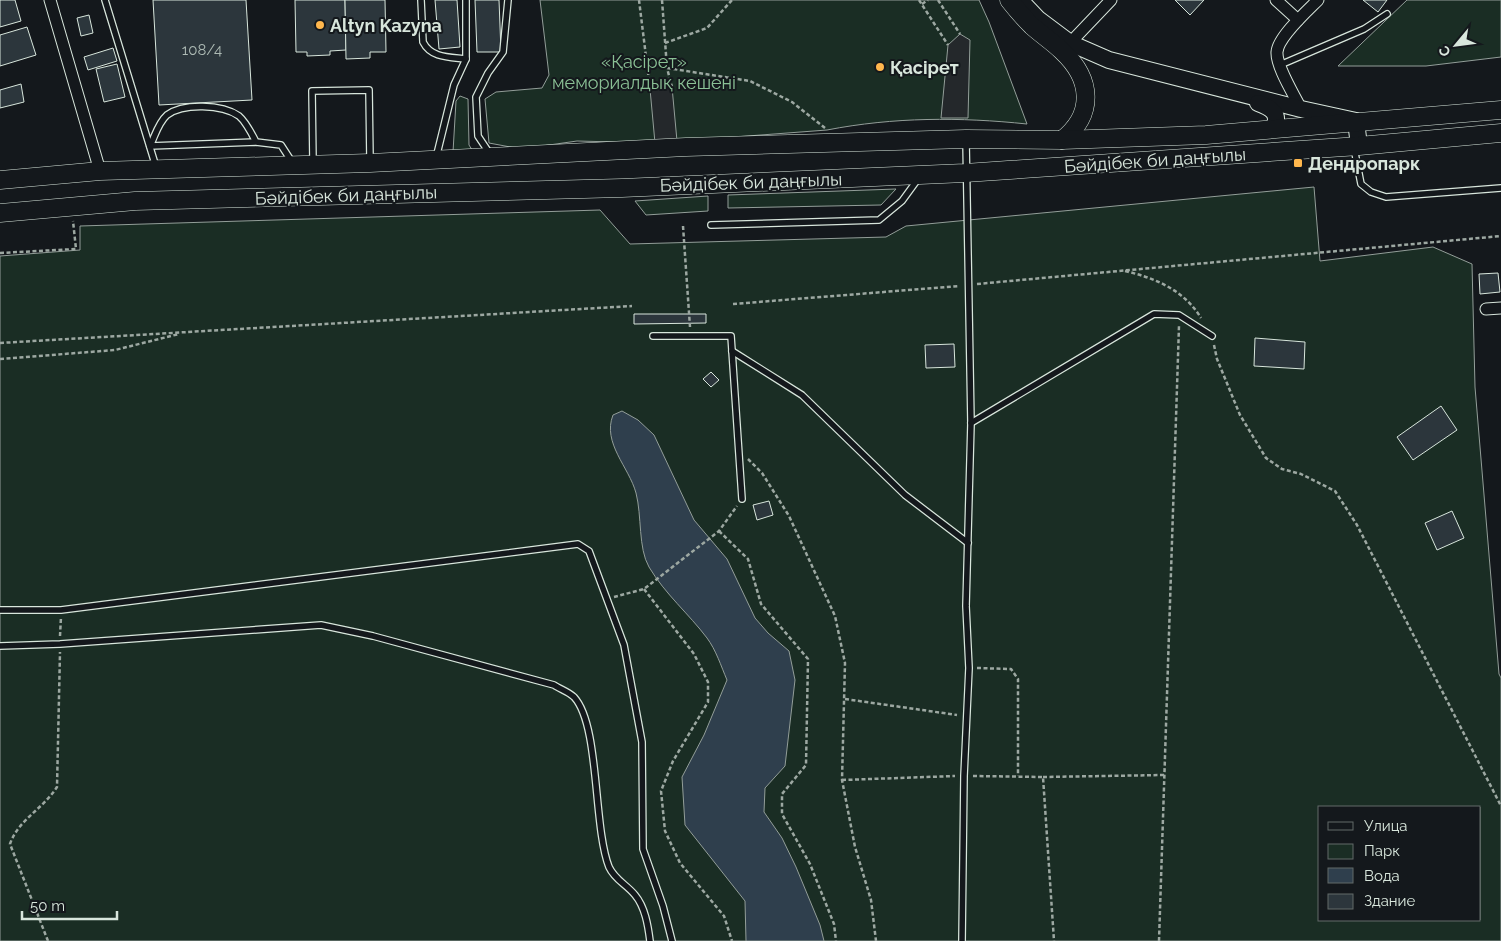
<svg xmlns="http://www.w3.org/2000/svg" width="1501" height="941" font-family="Raleway,sans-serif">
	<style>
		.green { fill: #1a2d24; stroke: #939e99; fill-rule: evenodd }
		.parking { fill: #24282b; stroke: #939e99 }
		.water { fill: #2f3f4d; stroke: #939e99 }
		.building { fill: #2c363c; stroke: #d8e6dc }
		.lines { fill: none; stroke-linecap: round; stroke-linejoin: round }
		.lane-casing { stroke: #d8e6dc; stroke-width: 8 }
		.street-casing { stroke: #d8e6dc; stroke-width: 13 }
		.secondary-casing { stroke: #d8e6dc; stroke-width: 18 }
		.primary-casing { stroke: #d8e6dc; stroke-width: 19 }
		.path { stroke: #9da8a2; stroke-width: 2.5; stroke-dasharray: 4 2.5; stroke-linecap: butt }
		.lane { stroke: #14181c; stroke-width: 5.5 }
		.street { stroke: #14181c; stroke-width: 11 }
		.secondary { stroke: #14181c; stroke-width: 16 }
		.primary { stroke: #14181c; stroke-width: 18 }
		.poi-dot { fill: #ffb74d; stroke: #14181c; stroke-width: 2 }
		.labels { text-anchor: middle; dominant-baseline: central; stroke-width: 4; stroke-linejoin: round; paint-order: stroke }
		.number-label { font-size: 15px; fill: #adbab4 }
		.poi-label { font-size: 18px; font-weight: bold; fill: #d8e6dc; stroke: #14181c; text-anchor: start }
		.park-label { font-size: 18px; fill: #8ac095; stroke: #14181c }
		.street-label { font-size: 18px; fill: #d8e6dc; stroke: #14181c }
	</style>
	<rect width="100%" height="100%" fill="#14181c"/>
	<g class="green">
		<path d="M540 0H979L989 22 1027 124C960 117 894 117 827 130L655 143 577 141 521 149 489 143 485 99 496 92 542 88 549 75Z"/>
		<polygon points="1407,0 1501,0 1501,57 1426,66 1338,66"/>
		<polygon points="460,96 468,99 469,145 474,153 453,152 456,101"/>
		<path d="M1314 187 1320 261 1433 247 1472 264 1475 387 1499 674 1501 678V941H0V256L80 250V226L600 210 630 244 886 237 906 226ZM1320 807H1480V920H1320Z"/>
		<polygon points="896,189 881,205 728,208 728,195"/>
		<polygon points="708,196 708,211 646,215 635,201"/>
	</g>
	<g class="parking">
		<polygon points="960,34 970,40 968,118 941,118 948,45"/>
		<polygon points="672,87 677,141 655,143 650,89"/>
	</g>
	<path class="water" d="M622 411 638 420 654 435 694 520 727 559 755 618 768 633 789 651 795 680 785 766 765 788 764 812 782 838 796 867 820 925 824 941H746L745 901 685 825 682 777 704 735 727 680C721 666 716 650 707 638 689 614 665 594 649 567 638 548 642 516 636 493 629 467 602 443 613 415Z"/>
	<g class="building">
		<polygon points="0,0 15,0 21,21 0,27"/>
		<polygon points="153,0 246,0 252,100 159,105"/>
		<polygon points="295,0 345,0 346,50 330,51 330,55 307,56 307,52 296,52"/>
		<polygon points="345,0 385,0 386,52 370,52 370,58 346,59"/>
		<polygon points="435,0 457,0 460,47 439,49"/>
		<polygon points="475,0 499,0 501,52 477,52"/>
		<polygon points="1175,0 1204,0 1190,15"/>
		<polygon points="1363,0 1387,0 1378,12"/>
		<polygon points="89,15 93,33 81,36 77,18"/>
		<polygon points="27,27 36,55 0,66 0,35"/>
		<polygon points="113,48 117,61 88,70 84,57"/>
		<polygon points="117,64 125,97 104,102 96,69"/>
		<polygon points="21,84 24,102 0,108 0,90"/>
		<polygon points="1498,273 1500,292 1480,294 1479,274"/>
		<polygon points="634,314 706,314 706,323 634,324"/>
		<polygon points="1255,338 1305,342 1304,369 1254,366"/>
		<polygon points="954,344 955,367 926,368 925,345"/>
		<polygon points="711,372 719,380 711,387 703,379"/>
		<polygon points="1441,406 1457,430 1413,460 1397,437"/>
		<polygon points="769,501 773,515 757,520 753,505"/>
		<polygon points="1452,511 1464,538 1437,550 1425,523"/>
	</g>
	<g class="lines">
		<g class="lane-casing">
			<g id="lane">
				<polyline points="105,0 156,167"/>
				<path d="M421 0 423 42C431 58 449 57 466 59"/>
				<polyline points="1280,65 1364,29 1387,14"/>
				<path d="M256 142C252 134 246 122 239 116 222 104 183 103 167 115 158 123 155 136 150 146L256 142 281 145 292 162"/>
				<polyline points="1354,148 1361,184 1371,192 1386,197 1501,188"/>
				<polyline points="490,154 478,136 476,97 488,73 503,52 508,0"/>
				<polyline points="436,158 454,85 466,59 466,0"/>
				<polyline points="313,162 312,91 369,90 370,160"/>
				<polyline points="711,225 879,220 902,201 918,179"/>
				<polyline points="653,336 731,336 742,499"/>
				<polyline points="732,351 802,395 905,495 968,543"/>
				<polyline points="971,423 1154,314 1179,315 1212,336"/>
				<polyline points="0,610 61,610 578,544 589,551 624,645 642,742 643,849 663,906 672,941"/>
				<path d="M0 646 60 644 321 625 373 636 554 685C560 689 569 692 574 697 600 725 593 826 609 867 615 880 626 884 635 895 645 907 648 925 650 941"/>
				<polyline points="962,941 964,776 969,668 966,606 971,423 966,141"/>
			</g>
		</g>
		<g class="street-casing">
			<g id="street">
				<polyline points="50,0 100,171"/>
				<polyline points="1276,0 1298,20"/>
				<polyline points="1070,43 1111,0"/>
				<path d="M1301 109C1295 96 1276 67 1277 52 1278 37 1307 11 1318 0"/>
				<polyline points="1486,309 1501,308"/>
			</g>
		</g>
		<g class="secondary-casing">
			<g id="secondary">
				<polyline points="1020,0 1038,19 1070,43 1109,60 1301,109 1356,121 1359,146"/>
				<path d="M1258 103C1272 108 1281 114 1273 129"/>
			</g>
		</g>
		<g class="primary-casing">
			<g id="primary">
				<path d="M1009 0C1016 9 1024 18 1032 26 1042 35 1053 42 1062 51 1092 79 1095 114 1062 140"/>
				<polyline points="0,180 100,171 370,163 686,147 966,139 1062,140 1206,135 1501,110"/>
				<polyline points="0,213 135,201 622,188 965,173 1359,146 1501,133"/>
			</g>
		</g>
		<g class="path">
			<polyline points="639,0 650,89"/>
			<polyline points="662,0 667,68 672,87"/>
			<polyline points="919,0 948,45"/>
			<polyline points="938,0 960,34"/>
			<polyline points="922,4 928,0"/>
			<polyline points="665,43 707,28 732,0"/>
			<polyline points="667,68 750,81 792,102 825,128"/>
			<polyline points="683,226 690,327"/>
			<polyline points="0,253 76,249 73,221"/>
			<path d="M1125 271C1155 278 1184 290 1201 318"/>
			<polyline points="977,284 1501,236"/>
			<polyline points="733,304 959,286"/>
			<polyline points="0,343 632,306"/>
			<polyline points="1214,345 1217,359 1240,415 1266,458 1282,469 1301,474 1335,491 1357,525 1501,806"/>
			<polyline points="0,359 115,350 179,334"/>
			<polyline points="748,459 762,473 789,516 835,616 845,663 842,780 855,847 871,900 876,941"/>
			<polyline points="719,531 748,559 761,604 808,659 806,765 782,794 782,814 810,864 834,924 836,941"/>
			<polyline points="644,589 694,654 708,682 708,702 673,761 661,791 665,831 680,863 724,916 732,941"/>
			<polyline points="614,597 644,589 719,531 737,506"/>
			<polyline points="60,636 61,617"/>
			<polyline points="977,668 1011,669 1018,679 1018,776"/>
			<polyline points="845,699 957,715"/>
			<polyline points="973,776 1043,777 1054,941"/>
			<polyline points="1043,777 1164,775"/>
			<polyline points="842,780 955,776"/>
			<path d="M48 941 10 844C18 820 43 809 57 787L60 652"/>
			<polyline points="1159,941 1179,326"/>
		</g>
		<use href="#lane" class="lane"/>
		<use href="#street" class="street"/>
		<use href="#secondary" class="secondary"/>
		<use href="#primary" class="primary"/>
	</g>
	<g class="poi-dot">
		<circle cx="320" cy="25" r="5"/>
		<circle cx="880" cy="67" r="5"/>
		<rect x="1293" y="158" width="10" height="10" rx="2.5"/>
	</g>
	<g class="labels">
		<g class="number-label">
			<text x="202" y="50">108/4</text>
		</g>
		<g class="poi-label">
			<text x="330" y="25">Altyn Kazyna</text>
			<text x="890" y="67">Қасірет</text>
			<text x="1308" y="163">Дендропарк</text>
		</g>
		<g class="park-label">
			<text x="644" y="61">«Қасірет»<tspan x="644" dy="21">мемориалдық кешені</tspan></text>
		</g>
		<g class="street-label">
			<text transform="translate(1155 160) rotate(-4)">Бәйдібек би даңғылы</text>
			<text transform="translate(751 182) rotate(-2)">Бәйдібек би даңғылы</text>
			<text transform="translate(346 195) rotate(-2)">Бәйдібек би даңғылы</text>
		</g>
	</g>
	<rect x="1318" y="806" width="162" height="115" fill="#14181c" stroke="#626a69"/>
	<rect x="1328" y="822" width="25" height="8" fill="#14181c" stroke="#626a69"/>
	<text x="1364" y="831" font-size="15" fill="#d8e6dc">Улица</text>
	<rect x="1328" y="844" width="25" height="15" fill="#1a2d24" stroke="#626a69"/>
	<text x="1364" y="856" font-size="15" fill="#d8e6dc">Парк</text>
	<rect x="1328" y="868" width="25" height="15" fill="#2f3f4d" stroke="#626a69"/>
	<text x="1364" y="881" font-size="15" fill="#d8e6dc">Вода</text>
	<rect x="1328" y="894" width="25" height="15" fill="#2c363c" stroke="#626a69"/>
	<text x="1364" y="906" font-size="15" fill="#d8e6dc">Здание</text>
	<g transform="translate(1456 45) rotate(241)" stroke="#14181c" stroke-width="4" paint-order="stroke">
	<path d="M0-4L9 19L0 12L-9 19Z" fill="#d8e6dc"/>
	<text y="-8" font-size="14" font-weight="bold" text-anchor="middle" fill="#d8e6dc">С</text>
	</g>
	<path d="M22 911v8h95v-8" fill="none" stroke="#d8e6dc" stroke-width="2.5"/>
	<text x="30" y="911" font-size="15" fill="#d8e6dc" stroke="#14181c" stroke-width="4" paint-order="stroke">50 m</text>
</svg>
